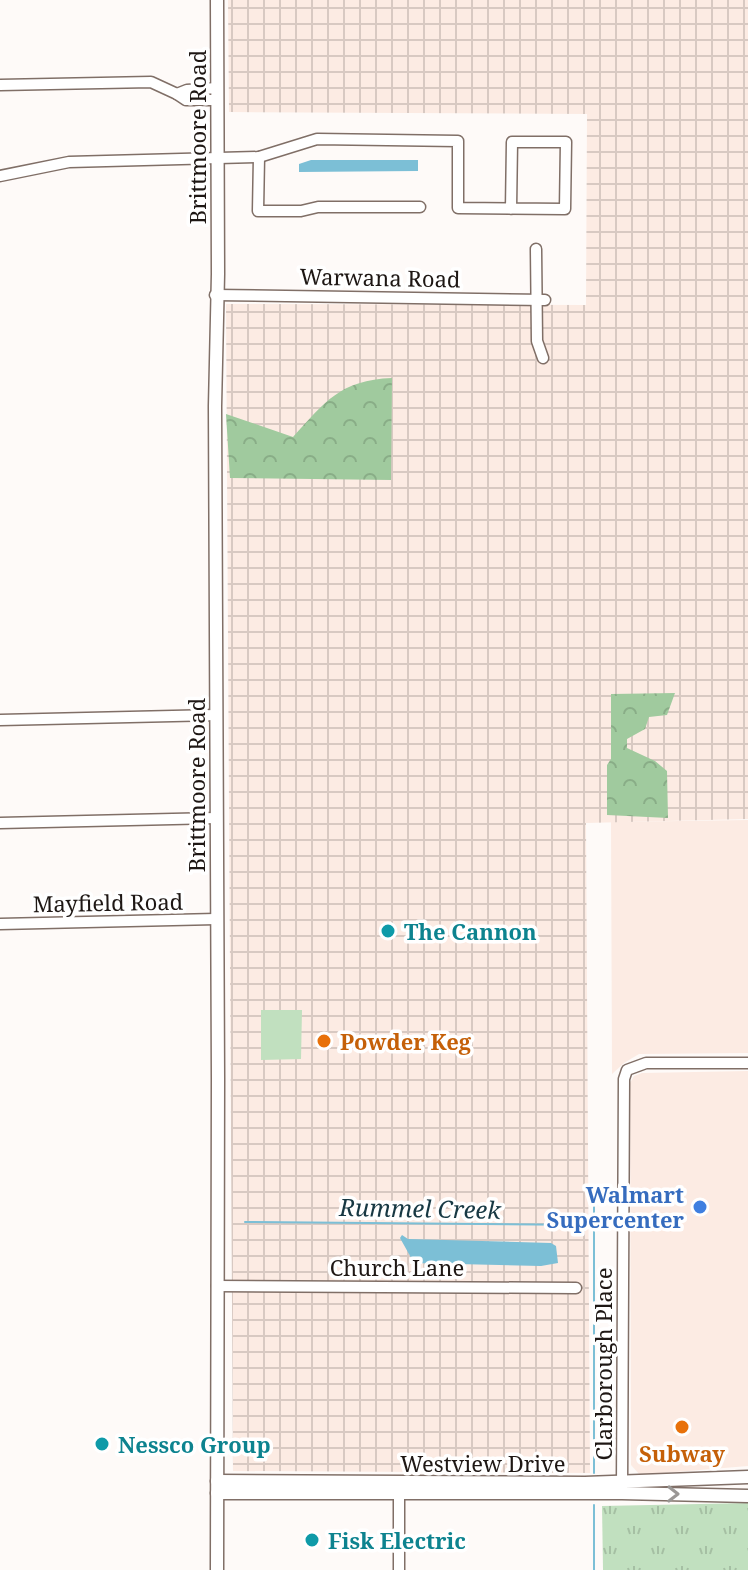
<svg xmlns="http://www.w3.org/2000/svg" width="748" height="1570" font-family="'Noto Serif',serif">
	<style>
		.built { fill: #fcebe3 }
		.industrial { fill: url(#industrial-grid) }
		.grass { fill: url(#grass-tufts) }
		.forest { fill: url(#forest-crowns) }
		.garden { fill: #c1e0bf }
		.water { fill: #7cbfd6 }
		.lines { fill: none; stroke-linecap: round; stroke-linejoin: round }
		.stream { stroke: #7cbfd6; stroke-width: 2 }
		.minor-casing { stroke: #806f67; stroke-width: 13 }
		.major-casing { stroke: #806f67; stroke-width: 15 }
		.minor { stroke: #fff; stroke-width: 10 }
		.major { stroke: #fff; stroke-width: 12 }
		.oneway { stroke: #9a9795 }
		.culture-dot { fill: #0f9aa8; stroke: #fff; stroke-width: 3 }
		.food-dot { fill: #e8710a; stroke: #fff; stroke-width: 3 }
		.shop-dot { fill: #3f7fe0; stroke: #fff; stroke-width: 3 }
		.labels { text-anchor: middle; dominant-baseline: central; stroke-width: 7; stroke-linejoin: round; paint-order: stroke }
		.street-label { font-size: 22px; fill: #1e1714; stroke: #fff }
		.culture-label { font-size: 22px; font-weight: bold; fill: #0d838f; stroke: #fff; text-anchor: start }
		.food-label { font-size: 22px; font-weight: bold; fill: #c56008; stroke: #fff; text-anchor: start }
		.shop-label { font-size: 22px; font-weight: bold; fill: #366cbe; stroke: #fff; text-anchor: end }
		.water-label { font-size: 24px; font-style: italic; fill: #173843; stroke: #fff }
	</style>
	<defs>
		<pattern id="industrial-grid" width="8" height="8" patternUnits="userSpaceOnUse" patternTransform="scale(2)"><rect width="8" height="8" fill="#fcebe3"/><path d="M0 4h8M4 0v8" fill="none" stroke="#d8c9c2"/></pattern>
		<pattern id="grass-tufts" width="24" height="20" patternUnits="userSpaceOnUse" patternTransform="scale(2)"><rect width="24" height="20" fill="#c1e0bf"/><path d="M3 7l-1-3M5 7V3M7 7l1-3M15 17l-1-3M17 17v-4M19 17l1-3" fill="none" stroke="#a5bfa3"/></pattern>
		<pattern id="forest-crowns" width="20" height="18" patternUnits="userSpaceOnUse" patternTransform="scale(2)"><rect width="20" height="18" fill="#a0ca9e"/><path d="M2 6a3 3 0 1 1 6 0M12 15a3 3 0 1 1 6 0" fill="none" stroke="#89ad87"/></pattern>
	</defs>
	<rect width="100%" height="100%" fill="#fefaf8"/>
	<g class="built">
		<polygon points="748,820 748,1053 639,1054 624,1063 612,1074 611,822"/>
		<polygon points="748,1071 748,1466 640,1475 631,1465 630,1083 634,1076 642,1073"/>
	</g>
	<polygon class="industrial" points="228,0 748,0 748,819 586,823 590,1473 233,1471 226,304 586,305 587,114 229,112"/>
	<polygon class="grass" points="748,1503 748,1570 603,1570 602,1506"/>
	<g class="forest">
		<path d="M392 378 391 480 230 478 226 414 293 437C325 402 340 380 392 378Z"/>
		<polygon points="675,693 667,715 649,717 645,729 627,739 627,748 655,761 667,771 668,818 607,815 607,765 611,759 611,694"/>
	</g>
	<polygon class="garden" points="261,1010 302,1010 301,1059 261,1060"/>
	<g class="water">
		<polygon points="311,160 418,160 418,171 299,172 299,164"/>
		<polygon points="402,1235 408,1239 551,1243 556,1246 558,1263 541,1266 414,1263 400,1238"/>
	</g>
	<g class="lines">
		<g class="stream">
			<polyline points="594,1207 594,1473"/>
			<polyline points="245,1222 594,1225"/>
			<polyline points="594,1505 594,1570"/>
		</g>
		<g class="minor-casing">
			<g id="minor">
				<polyline points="0,85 151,82 177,94"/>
				<polyline points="217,88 187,90 177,94 186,100 217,100"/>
				<polyline points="259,157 258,211 301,211 318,207 420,207"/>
				<polyline points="0,176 69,162 259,157 317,139 458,141 458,208 565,209 566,142 512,142 511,209"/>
				<polyline points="536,249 537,341 543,358"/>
				<polyline points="215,295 545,300"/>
				<polyline points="0,720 216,715"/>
				<polyline points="0,823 216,818"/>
				<polyline points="0,924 216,919"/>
				<polyline points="217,1286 576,1288"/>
				<polyline points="399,1488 399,1570"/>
				<polyline points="622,1489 624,1079 627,1070 646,1063 748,1063"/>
			</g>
		</g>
		<g class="major-casing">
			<g id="major">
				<polyline points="217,0 218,274 215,406 218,1078 217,1570"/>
				<polyline points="217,1481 585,1483 748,1477"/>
				<polyline points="217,1493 622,1493 748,1496"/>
			</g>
		</g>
		<use href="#minor" class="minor"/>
		<use href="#major" class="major"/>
	</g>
	<defs><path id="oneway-chevron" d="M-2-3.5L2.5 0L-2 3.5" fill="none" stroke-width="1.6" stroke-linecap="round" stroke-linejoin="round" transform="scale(2)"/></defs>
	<use class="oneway" href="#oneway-chevron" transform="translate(673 1494) rotate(1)"/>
	<g class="culture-dot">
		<circle cx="388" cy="931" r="8"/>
		<circle cx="102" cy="1444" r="8"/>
		<circle cx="312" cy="1540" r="8"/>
	</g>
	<g class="food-dot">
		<circle cx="324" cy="1041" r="8"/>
		<circle cx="682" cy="1427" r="8"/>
	</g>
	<circle class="shop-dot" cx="700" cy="1207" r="8"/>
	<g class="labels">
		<g class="street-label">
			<text transform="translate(197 137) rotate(-90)">Brittmoore Road</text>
			<text transform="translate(380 277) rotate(1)">Warwana Road</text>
			<text transform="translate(196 785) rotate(-90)">Brittmoore Road</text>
			<text transform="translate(108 902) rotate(-1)">Mayfield Road</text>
			<text x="397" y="1267">Church Lane</text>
			<text transform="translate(603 1364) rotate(-90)">Clarborough Place</text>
			<text x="483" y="1463">Westview Drive</text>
		</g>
		<g class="culture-label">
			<text x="404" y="931">The Cannon</text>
			<text x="118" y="1444">Nessco Group</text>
			<text x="328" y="1540">Fisk Electric</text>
		</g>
		<g class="food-label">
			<text x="340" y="1041">Powder Keg</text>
			<text x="682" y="1453" text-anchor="middle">Subway</text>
		</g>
		<g class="shop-label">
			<text x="684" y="1194">Walmart<tspan x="684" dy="25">Supercenter</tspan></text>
		</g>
		<g class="water-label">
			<text transform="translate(420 1208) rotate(1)">Rummel Creek</text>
		</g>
	</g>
</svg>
